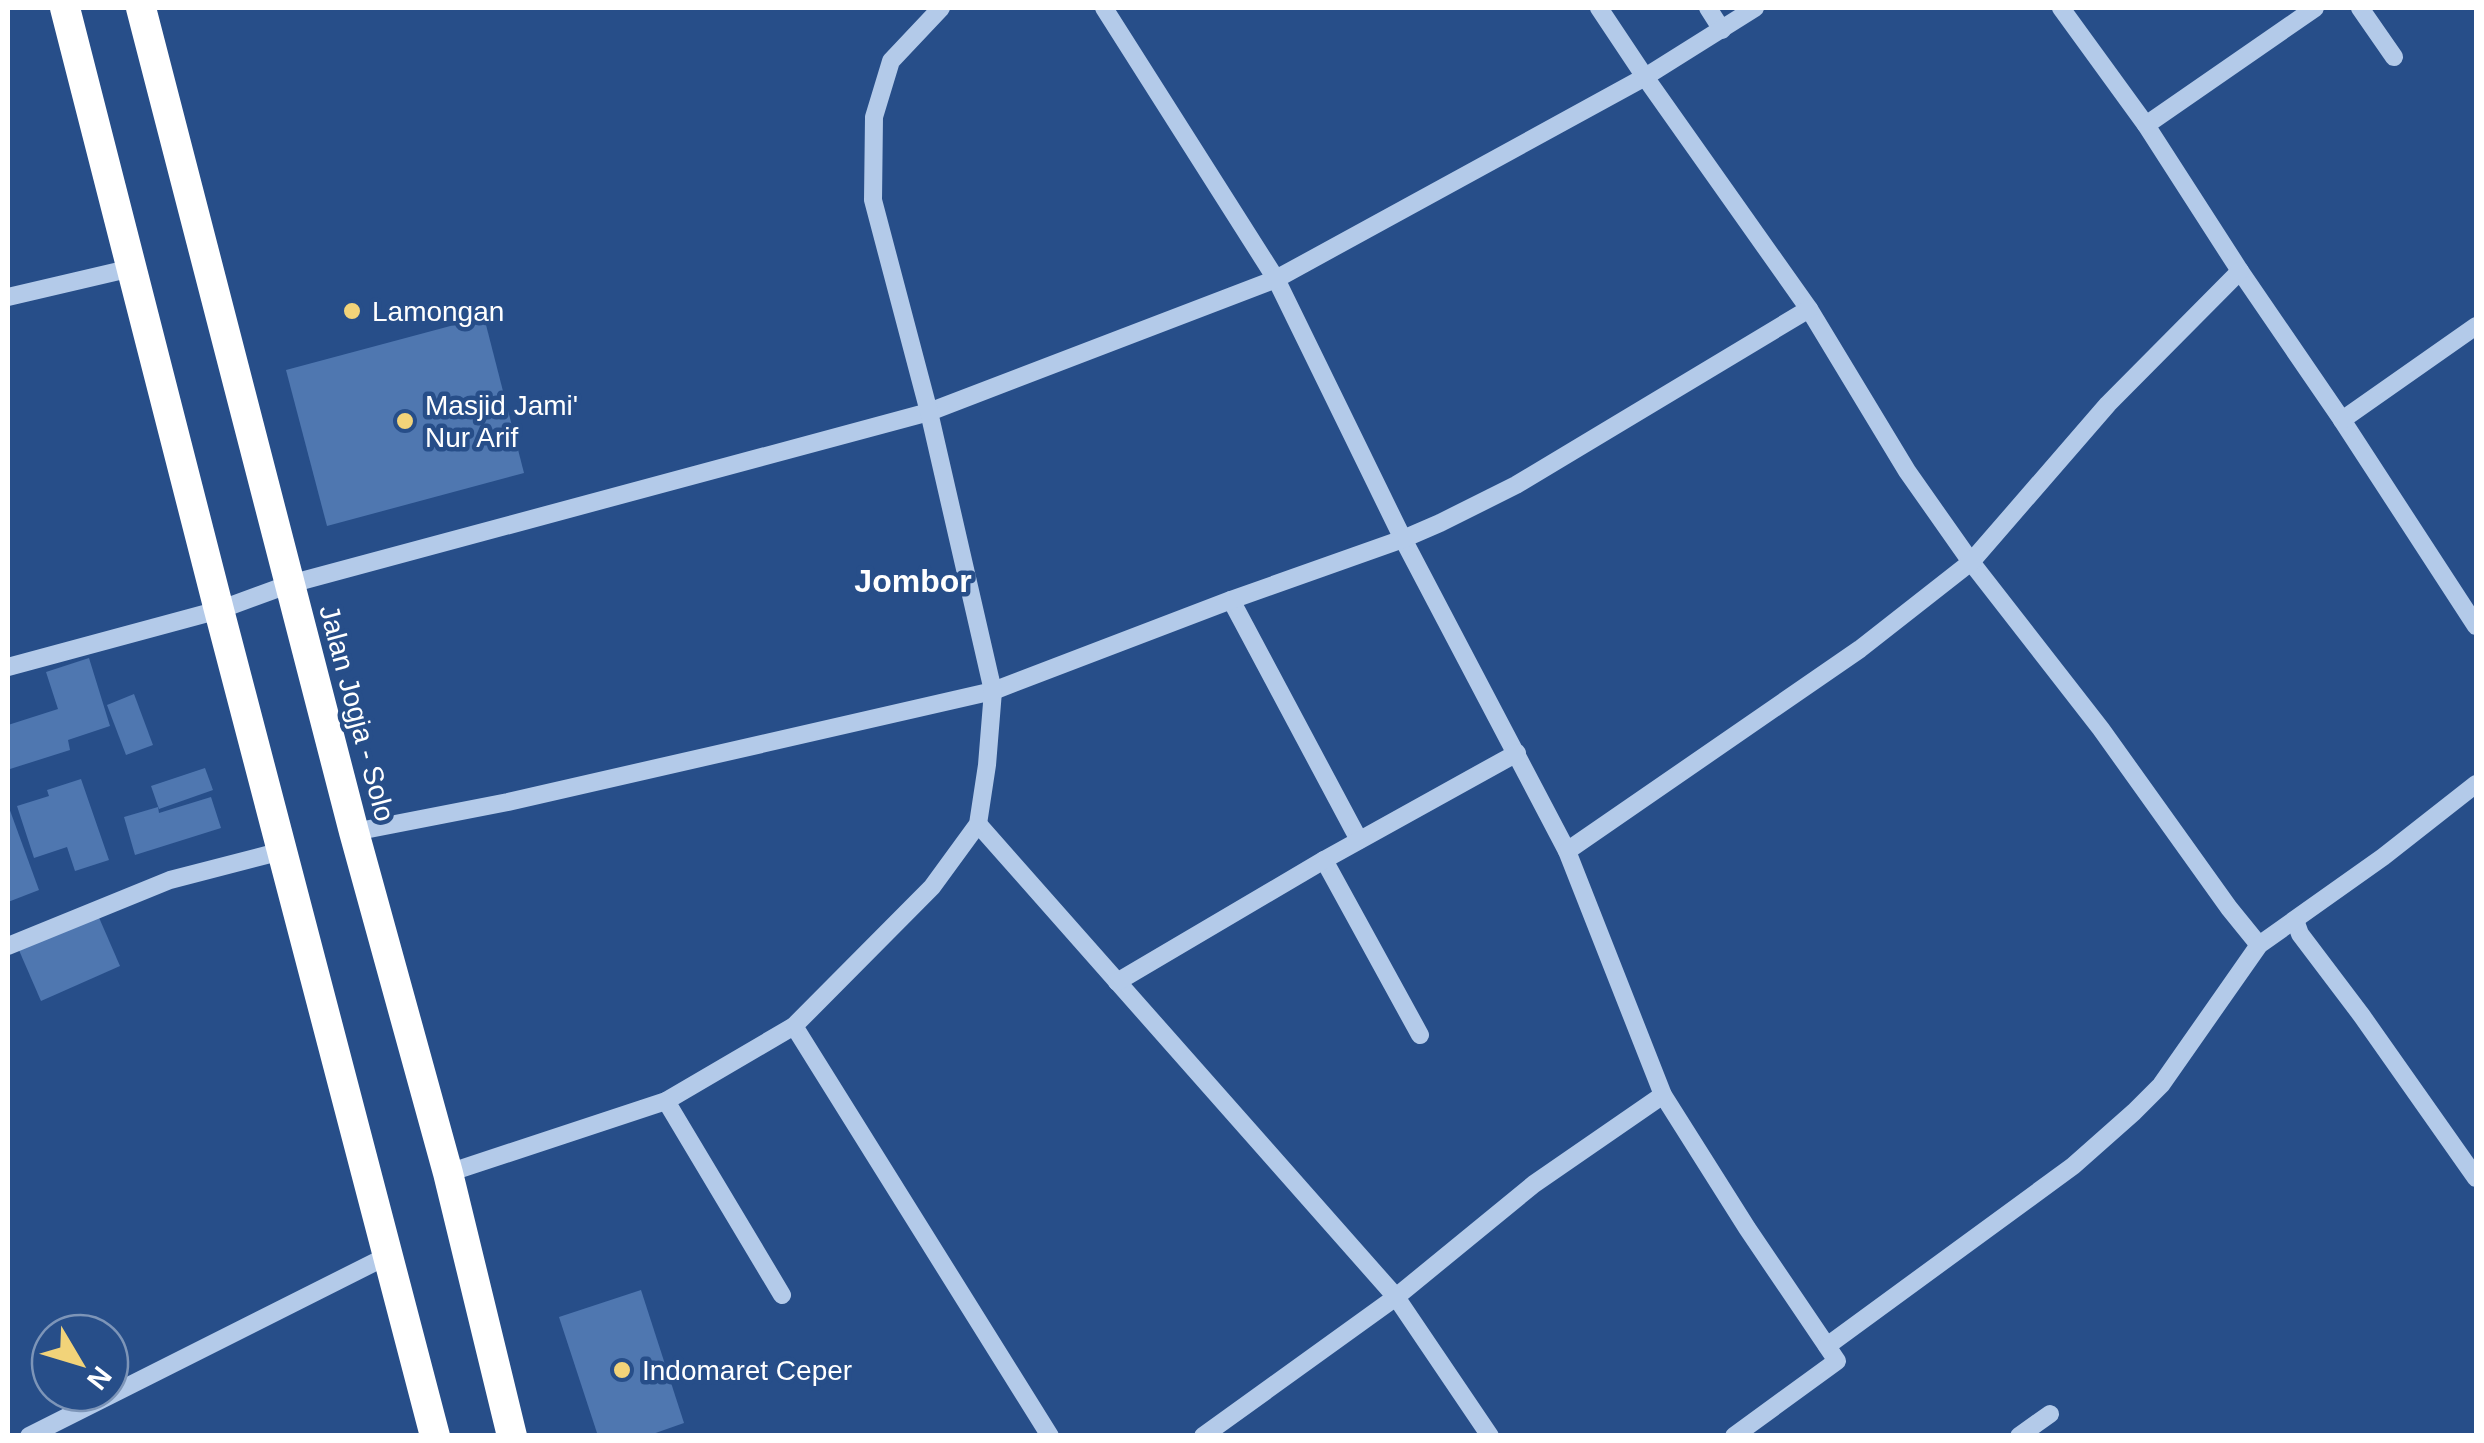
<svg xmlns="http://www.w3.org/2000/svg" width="2484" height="1443" font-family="Helvetica,sans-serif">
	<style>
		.building { fill: #4f77b0 }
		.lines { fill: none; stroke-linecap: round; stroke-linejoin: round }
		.minor { stroke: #b3cae9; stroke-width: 18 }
		.highway { stroke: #fff; stroke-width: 30 }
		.poi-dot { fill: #f2d379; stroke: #274e89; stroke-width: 4 }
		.labels { text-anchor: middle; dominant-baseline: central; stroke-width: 9; stroke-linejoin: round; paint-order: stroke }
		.poi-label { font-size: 28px; fill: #fff; stroke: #274e89; text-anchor: start }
		.street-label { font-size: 28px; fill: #fff; stroke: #274e89 }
		.quarter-label { font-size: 32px; font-weight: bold; fill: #fff; stroke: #274e89 }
	</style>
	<rect width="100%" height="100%" fill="#274e89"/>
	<g class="building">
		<polygon points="484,317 524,473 327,526 286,370"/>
		<polygon points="89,658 110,726 68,740 70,750 10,769 8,761 8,725 58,709 46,672"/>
		<polygon points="134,694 153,745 126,755 107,705"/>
		<polygon points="205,768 213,790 159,809 151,786"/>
		<polygon points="81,779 109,860 75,871 67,847 34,858 17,806 49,796 47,790"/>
		<polygon points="211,797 221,828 135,855 124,817 158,807 159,813"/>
		<polygon points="8,805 39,890 8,902"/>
		<polygon points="97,913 120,966 41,1001 18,948"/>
		<polygon points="641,1290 684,1423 647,1436 598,1436 559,1317"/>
	</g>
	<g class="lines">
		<g class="minor">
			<polyline points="1104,8 1276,279 1403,539 1567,851 1663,1095 1747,1228 1837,1361 1734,1436"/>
			<polyline points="1599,8 1645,77 1809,309 1907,471 1971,562 2101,729 2229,908 2259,945"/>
			<polyline points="1708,8 1722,30"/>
			<polyline points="2061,8 2146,125 2240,271 2342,420 2476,626"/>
			<polyline points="2360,8 2394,57"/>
			<polyline points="2146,125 2315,8"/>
			<polyline points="8,297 132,268"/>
			<polyline points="2342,420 2476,326"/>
			<polyline points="1231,600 1359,840"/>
			<polyline points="8,667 219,610 290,584 929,412 1276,279 1645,77 1755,8"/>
			<polyline points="978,824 1396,1297 1490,1436"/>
			<polyline points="354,832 508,802 993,691 1231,600 1403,539 1440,523 1516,485 1809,309"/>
			<polyline points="1567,851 1860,649 1971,562 2108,404 2240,271"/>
			<polyline points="1324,860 1420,1035"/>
			<polyline points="2295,920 2300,934 2362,1016 2476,1178"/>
			<polyline points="8,946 170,880 282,851"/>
			<polyline points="1117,982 1324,860 1517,753"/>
			<polyline points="794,1026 1050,1436"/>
			<polyline points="666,1101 782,1295"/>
			<polyline points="448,1173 666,1101 794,1026 932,887 978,824 987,765 993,691 929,412 873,200 874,117 891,61 941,8"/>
			<polyline points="1827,1346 2073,1166 2134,1112 2161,1085 2259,945 2383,857 2476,784"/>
			<polyline points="29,1436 387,1256"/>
			<polyline points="1203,1436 1396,1297 1534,1184 1663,1095"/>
			<polyline points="2019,1436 2050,1414"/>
		</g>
		<g class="highway">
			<polyline points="65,8 219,610 435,1436"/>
			<polyline points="141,8 354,832 448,1173 512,1436"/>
		</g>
	</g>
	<g class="poi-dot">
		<circle cx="352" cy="311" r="10"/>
		<circle cx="405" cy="421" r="10"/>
		<circle cx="622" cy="1370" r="10"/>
	</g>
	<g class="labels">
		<g class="poi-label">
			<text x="372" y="311">Lamongan</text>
			<text x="425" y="405">Masjid Jami'<tspan x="425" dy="32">Nur Arif</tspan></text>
			<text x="642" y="1370">Indomaret Ceper</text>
		</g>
		<g class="street-label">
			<text transform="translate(357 713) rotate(75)">Jalan Jogja - Solo</text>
		</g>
		<g class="quarter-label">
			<text x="913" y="581">Jombor</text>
		</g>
	</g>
	<rect width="2484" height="1443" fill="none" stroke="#ffffff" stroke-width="20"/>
	<g transform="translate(80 1363) rotate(128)"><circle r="48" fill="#274e89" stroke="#7d95b8" stroke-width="2.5"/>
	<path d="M0-8L18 38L0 25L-18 38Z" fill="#f2d379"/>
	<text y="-15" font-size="28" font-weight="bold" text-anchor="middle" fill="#ffffff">N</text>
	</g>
</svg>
